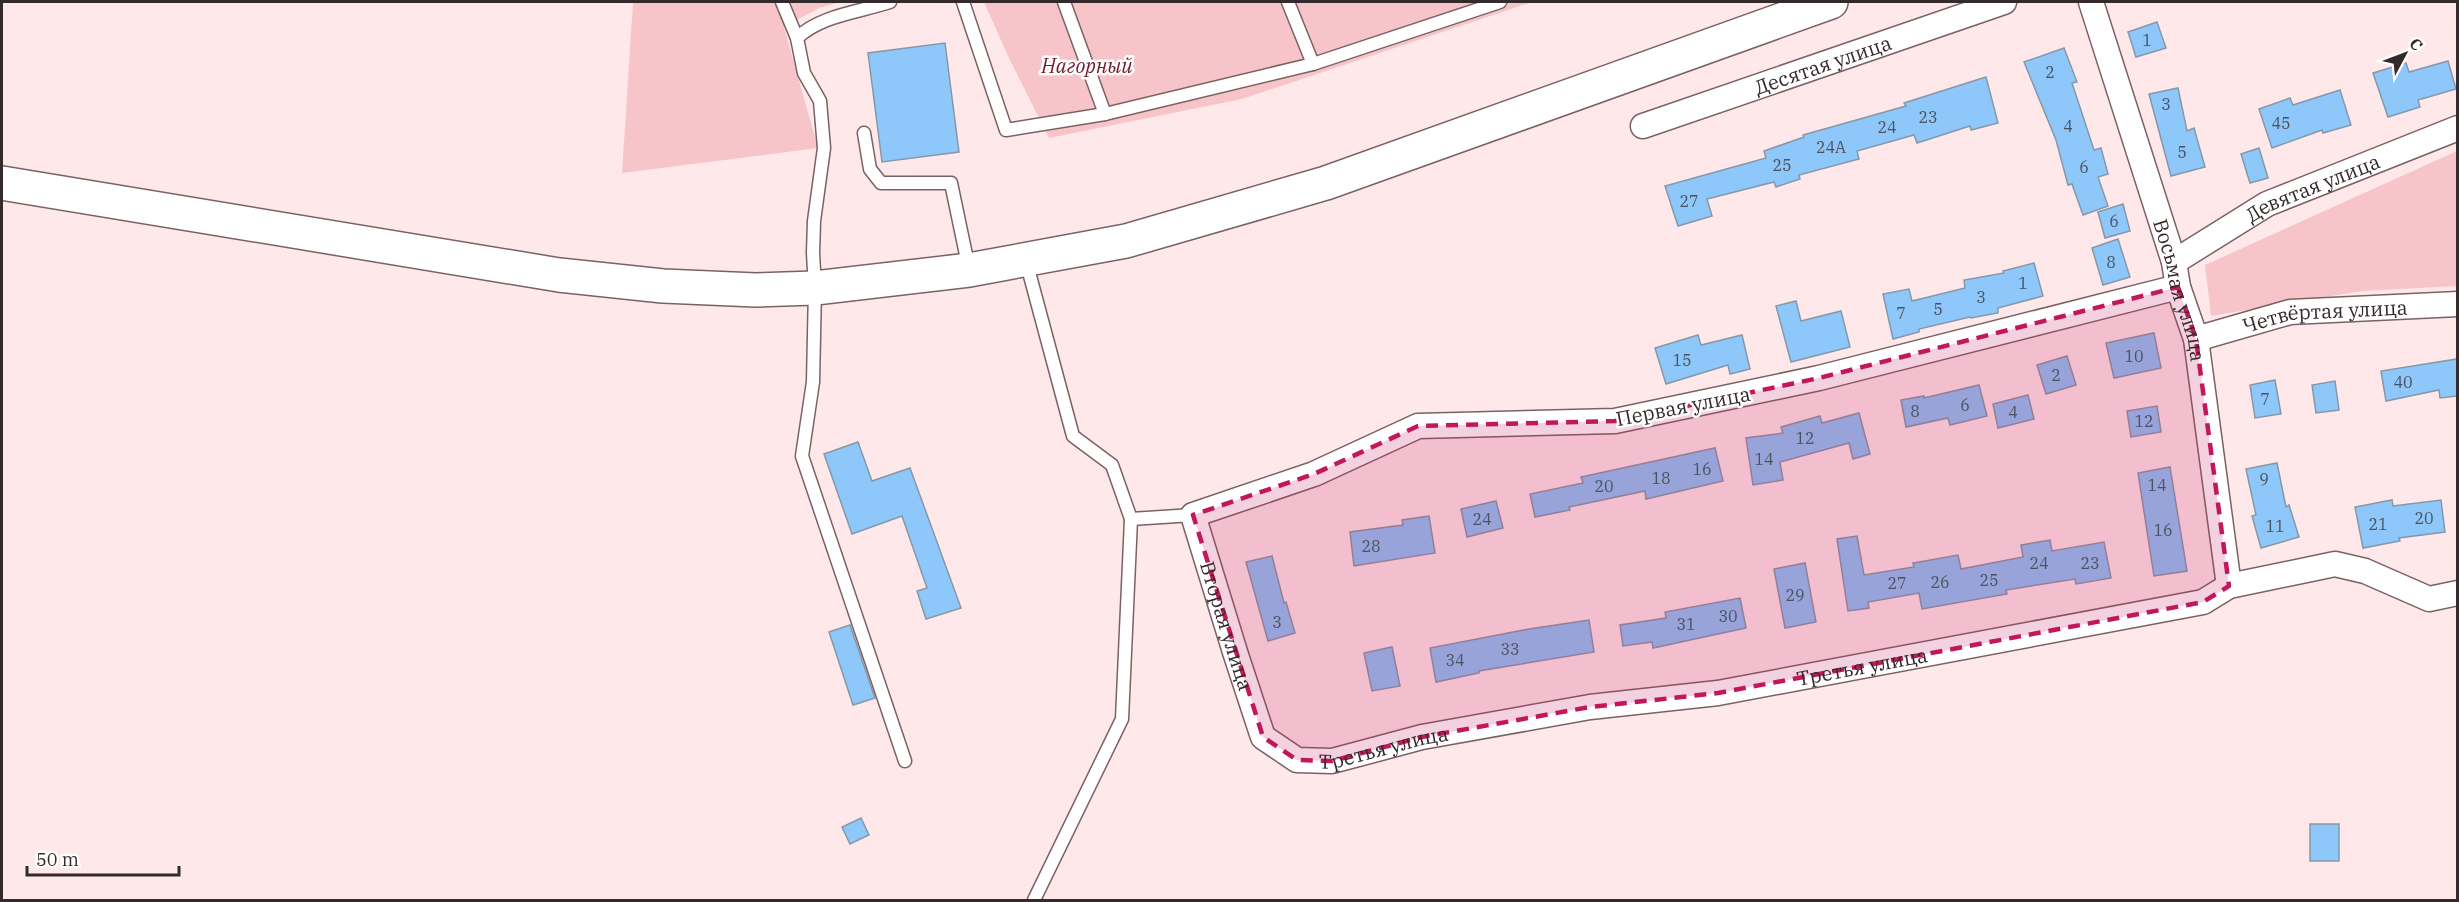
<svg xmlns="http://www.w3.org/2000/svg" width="2459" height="902" font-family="'IBM Plex Serif',serif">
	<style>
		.green { fill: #f7c5c9 }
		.building { fill: #8ec7f9; stroke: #8698a8; stroke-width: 1.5 }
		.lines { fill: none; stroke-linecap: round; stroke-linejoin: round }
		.lane-casing { stroke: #7a6264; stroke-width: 15 }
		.street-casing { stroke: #7a6264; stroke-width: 27 }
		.secondary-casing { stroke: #7a6264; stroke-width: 36 }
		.lane { stroke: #fff; stroke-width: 12 }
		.street { stroke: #fff; stroke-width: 24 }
		.secondary { stroke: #fff; stroke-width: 33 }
		.marked { fill: #c2185b; fill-opacity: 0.2; stroke: #c2185b; stroke-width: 4.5; stroke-dasharray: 12 8; stroke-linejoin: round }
		.labels { text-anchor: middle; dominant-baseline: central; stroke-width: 5; stroke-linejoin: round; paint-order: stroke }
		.number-label { font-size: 16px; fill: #4b515e }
		.street-label { font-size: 20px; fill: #352a2b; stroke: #fff }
		.park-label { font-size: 20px; font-style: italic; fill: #731b2e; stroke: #fff }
	</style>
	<rect width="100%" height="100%" fill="#ffe8ea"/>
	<g class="green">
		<polygon points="633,2 840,2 819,8 784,27 818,148 622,173"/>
		<polygon points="984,2 1532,2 1242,99 1049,138 1008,56"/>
		<polygon points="2457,151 2457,286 2362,291 2211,316 2205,265"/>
	</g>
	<g class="building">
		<polygon points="2157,22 2166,48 2136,57 2128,32"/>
		<polygon points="945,43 959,152 882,162 868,53"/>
		<polygon points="2064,48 2077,82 2072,83 2094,150 2101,148 2108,174 2098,177 2108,206 2083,215 2072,184 2068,185 2056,140 2024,62"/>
		<polygon points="2448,61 2456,89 2418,100 2420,107 2388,117 2373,73 2406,63 2409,72"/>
		<polygon points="1986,77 1998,123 1971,130 1970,126 1917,143 1914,135 1857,151 1859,159 1799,175 1800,179 1776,187 1774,182 1707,199 1712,216 1678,226 1665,186 1766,158 1764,151 1804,137 1803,135 1906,106 1904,103"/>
		<polygon points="2178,88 2187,131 2194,128 2205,167 2171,176 2149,94"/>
		<polygon points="2340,90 2351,125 2323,133 2322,130 2272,148 2259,109 2290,98 2293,105"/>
		<polygon points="2259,148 2268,178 2250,183 2241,154"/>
		<polygon points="2123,204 2130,231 2105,238 2098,212"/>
		<polygon points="2118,239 2130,277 2103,285 2092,248"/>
		<polygon points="2034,263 2043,296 1998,308 1998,313 1971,318 1970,317 1919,329 1919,332 1893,339 1883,294 1909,289 1912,301 1965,288 1964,280 2004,273 2003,271"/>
		<polygon points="1796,301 1801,321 1841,311 1850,347 1791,362 1776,306"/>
		<polygon points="2154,333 2161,368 2114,378 2106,343"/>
		<polygon points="1698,335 1701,345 1742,335 1750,369 1730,374 1728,365 1666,384 1655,348"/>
		<polygon points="2067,356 2076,385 2046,394 2037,365"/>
		<polygon points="2457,359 2457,396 2440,398 2439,390 2386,401 2381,371"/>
		<polygon points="2275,380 2281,414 2255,418 2250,385"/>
		<polygon points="2335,381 2339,410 2316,413 2312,385"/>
		<polygon points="1979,385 1987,416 1950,425 1948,418 1906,427 1901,400 1924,396 1924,398"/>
		<polygon points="2028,395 2034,419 1998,428 1993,404"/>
		<polygon points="2157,406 2161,432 2131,437 2127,411"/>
		<polygon points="1859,413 1870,454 1853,459 1849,443 1780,462 1783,480 1753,485 1746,438 1783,433 1781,427 1820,416 1822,423"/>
		<polygon points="858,442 872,481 910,468 961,608 926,619 917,591 927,588 902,516 852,534 824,454"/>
		<polygon points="1715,448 1723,481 1646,499 1645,491 1569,507 1570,510 1535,517 1530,494 1583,483 1581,477"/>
		<polygon points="2277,463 2286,507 2289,505 2299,537 2261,548 2252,516 2256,515 2246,469"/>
		<polygon points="2170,467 2187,571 2154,576 2138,473"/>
		<polygon points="2392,500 2393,506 2441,500 2445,532 2399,538 2400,541 2363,548 2355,507"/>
		<polygon points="1496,501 1503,528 1467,537 1461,509"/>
		<polygon points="1429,516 1435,553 1354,566 1350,532 1403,525 1402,520"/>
		<polygon points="1857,536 1864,575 1914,567 1913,563 1958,555 1961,569 2023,557 2021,545 2050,540 2052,551 2104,542 2111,578 2076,584 2075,579 2006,590 2007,594 1922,609 1919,593 1868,602 1869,608 1848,611 1837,539"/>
		<polygon points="1272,556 1284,603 1286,602 1295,633 1268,641 1246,562"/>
		<polygon points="1805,563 1816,622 1785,628 1774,569"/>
		<polygon points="1740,598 1746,628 1653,648 1652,642 1623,646 1620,625 1666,618 1665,612"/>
		<polygon points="1589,620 1594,652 1479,671 1479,673 1436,682 1430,648 1529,629"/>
		<polygon points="850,625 875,698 853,705 829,632"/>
		<polygon points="1392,647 1400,686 1372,691 1364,653"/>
		<polygon points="861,818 869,835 850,844 842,827"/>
		<rect x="2310" y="824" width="29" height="37"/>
	</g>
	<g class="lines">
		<g class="lane-casing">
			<g id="lane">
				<polyline points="782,2 797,38"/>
				<path d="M890 2C860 12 821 15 797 38L804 73 820 101 824 148 814 221 813 253 815 288 813 382 802 456 905 761"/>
				<polyline points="963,2 1006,130 1105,114 1313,64 1500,2"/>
				<polyline points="1064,2 1105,114"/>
				<polyline points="1288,2 1313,64"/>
				<polyline points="864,133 870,169 881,183 951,183 969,269"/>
				<polyline points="1026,261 1073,436 1112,465 1131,519 1193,515"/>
				<polyline points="1034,900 1122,719 1131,519"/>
			</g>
		</g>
		<g class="street-casing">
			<g id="street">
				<path id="s1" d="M2091 2 2174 262 2178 287 2196 339 2229 586"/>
				<path id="s2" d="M1643 126 2004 2"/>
				<path id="s3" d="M2174 262 2267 204 2458 128"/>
				<path id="s4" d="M2178 287 1819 378 1615 421 1418 426 1314 474 1193 515 1235 652 1263 737 1297 760 1332 761 1422 737 1590 707 1718 693 2203 602 2229 586 2335 564 2365 571 2429 599 2458 593"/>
				<path id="s5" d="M2196 339 2290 312 2458 304"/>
			</g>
		</g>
		<g class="secondary-casing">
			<polyline id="secondary" points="2,183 559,275 663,286 756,290 815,288 969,270 1126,241 1326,183 1831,2"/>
		</g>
		<use href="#lane" class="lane"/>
		<use href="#street" class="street"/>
		<use href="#secondary" class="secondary"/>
	</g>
	<path class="marked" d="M2178 287 2196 339 2229 586 2203 602 1718 693 1590 707 1422 737 1332 761 1297 760 1263 737 1193 515 1314 474 1418 426 1615 421 1819 378Z"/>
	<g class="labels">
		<g class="number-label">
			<text x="2147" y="40">1</text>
			<text x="2050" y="72">2</text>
			<text x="2166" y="104">3</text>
			<text x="1928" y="117">23</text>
			<text x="2281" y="123">45</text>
			<text x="2068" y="126">4</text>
			<text x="1887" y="127">24</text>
			<text x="1831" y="147">24А</text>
			<text x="2182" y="152">5</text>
			<text x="1782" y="165">25</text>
			<text x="2084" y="167">6</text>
			<text x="1689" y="201">27</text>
			<text x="2114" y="221">6</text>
			<text x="2111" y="262">8</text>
			<text x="2023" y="283">1</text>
			<text x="1981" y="297">3</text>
			<text x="1938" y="309">5</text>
			<text x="1901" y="313">7</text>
			<text x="2134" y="356">10</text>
			<text x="1682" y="360">15</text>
			<text x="2056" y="375">2</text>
			<text x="2403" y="382">40</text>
			<text x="2265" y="399">7</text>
			<text x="1965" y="405">6</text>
			<text x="1915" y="411">8</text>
			<text x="2013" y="412">4</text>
			<text x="2144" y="421">12</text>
			<text x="1805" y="438">12</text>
			<text x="1764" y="459">14</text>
			<text x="1702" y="469">16</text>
			<text x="1661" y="478">18</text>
			<text x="2264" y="479">9</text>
			<text x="2157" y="485">14</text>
			<text x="1604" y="486">20</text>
			<text x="2424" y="518">20</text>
			<text x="1482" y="519">24</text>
			<text x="2378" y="524">21</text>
			<text x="2275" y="526">11</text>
			<text x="2163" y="530">16</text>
			<text x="1371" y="546">28</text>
			<text x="2039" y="563">24</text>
			<text x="2090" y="563">23</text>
			<text x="1989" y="580">25</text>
			<text x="1940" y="582">26</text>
			<text x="1897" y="583">27</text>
			<text x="1795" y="595">29</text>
			<text x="1728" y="616">30</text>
			<text x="1277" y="622">3</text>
			<text x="1686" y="624">31</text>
			<text x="1510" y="649">33</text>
			<text x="1455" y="660">34</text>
		</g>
		<g class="street-label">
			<text stroke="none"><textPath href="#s2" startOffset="190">Десятая улица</textPath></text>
			<text stroke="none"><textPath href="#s3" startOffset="158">Девятая улица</textPath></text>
			<text stroke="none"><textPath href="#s1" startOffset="302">Восьмая улица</textPath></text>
			<text stroke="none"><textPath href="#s5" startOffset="132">Четвёртая улица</textPath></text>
			<text transform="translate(1683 406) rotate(-11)">Первая улица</text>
			<text stroke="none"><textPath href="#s4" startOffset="1134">Вторая улица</textPath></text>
			<text stroke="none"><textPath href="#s4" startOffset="1866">Третья улица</textPath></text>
			<text stroke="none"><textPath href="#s4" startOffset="1380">Третья улица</textPath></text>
		</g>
		<g class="park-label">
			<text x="1087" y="65">Нагорный</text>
		</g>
	</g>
	<rect width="2459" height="902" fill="none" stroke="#352a2b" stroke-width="6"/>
	<g transform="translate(2405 54) rotate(49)" stroke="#ffffff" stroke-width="4.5" paint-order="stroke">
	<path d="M0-4.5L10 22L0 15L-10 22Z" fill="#352a2b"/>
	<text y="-9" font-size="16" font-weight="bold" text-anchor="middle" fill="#352a2b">С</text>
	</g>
	<path d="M27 866v9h152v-9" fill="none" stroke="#352a2b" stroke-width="3"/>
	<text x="36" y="866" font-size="18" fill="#352a2b" stroke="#ffffff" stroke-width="4.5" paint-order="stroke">50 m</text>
</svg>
